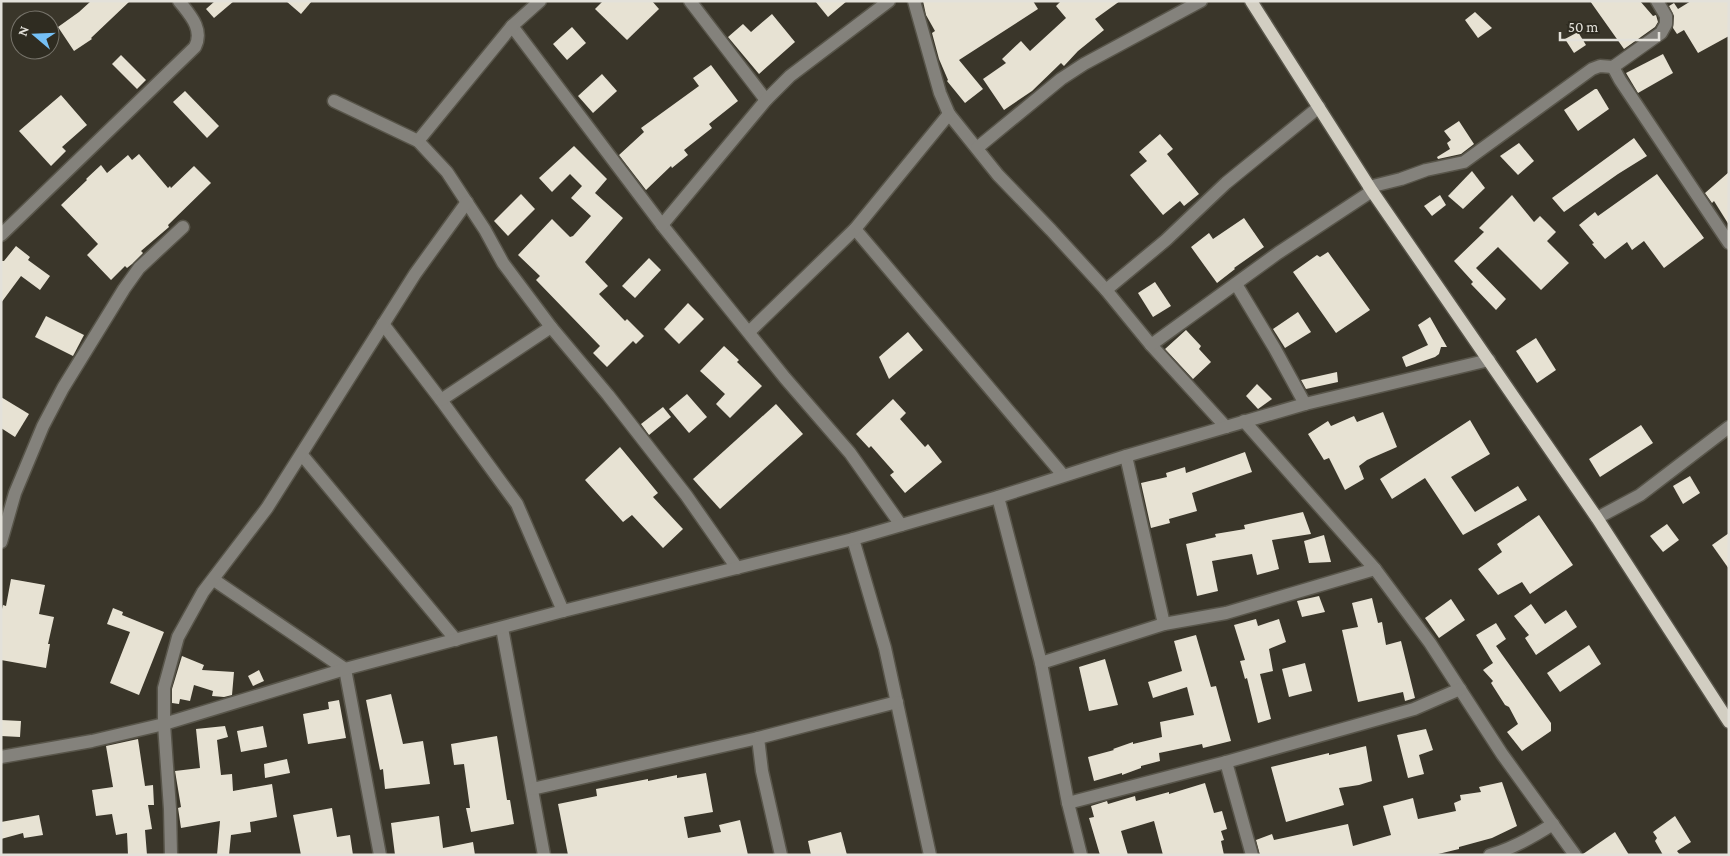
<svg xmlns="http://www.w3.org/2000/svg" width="1730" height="856" font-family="'Crimson Pro',serif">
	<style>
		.building { fill: #e7e2d3 }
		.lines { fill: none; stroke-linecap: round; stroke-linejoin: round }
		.minor-casing { stroke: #58554a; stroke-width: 15 }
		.major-casing { stroke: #58554a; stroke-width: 15 }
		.minor { stroke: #84827c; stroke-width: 12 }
		.major { stroke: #d2cec2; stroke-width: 12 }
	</style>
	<rect width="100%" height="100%" fill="#3a362a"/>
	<g class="building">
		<polygon points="91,1 130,1 91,38 92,39 74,51 58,27 79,12"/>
		<polygon points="215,1 234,1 214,18 206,9"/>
		<polygon points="286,1 312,1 301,14"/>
		<polygon points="603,1 652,1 659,9 627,40 595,9"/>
		<polygon points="815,1 847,1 828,17"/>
		<polygon points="923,1 1033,1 1038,9 959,60 983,89 965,103 947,81 948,80 939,59 932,33 935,31 926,15"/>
		<polygon points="1061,1 1120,1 1095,19 1104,30 1078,51 1064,66 1061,63 1032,91 1004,110 983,79 1006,63 1002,59 1021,41 1030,51 1066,18 1056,6"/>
		<polygon points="1590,1 1640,1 1653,16 1656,15 1658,22 1655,27 1624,49"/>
		<polygon points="1691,1 1729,1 1729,36 1698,53 1684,30 1677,34 1673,28 1674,16 1669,6 1674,3 1678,9"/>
		<polygon points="1475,12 1492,28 1478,38 1465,20"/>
		<polygon points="772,14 795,42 759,74 728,37 743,24 751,32"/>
		<polygon points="572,27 586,43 567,60 553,44"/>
		<polygon points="1578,32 1586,45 1574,53 1565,39"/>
		<polygon points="1663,54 1673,73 1638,93 1626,73"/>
		<polygon points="121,55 146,80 137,89 112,64"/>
		<polygon points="711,65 738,101 709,124 712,128 684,150 688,155 672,168 671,166 646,190 619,155 644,132 641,128 699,86 693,78"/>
		<polygon points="602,74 617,91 593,113 578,96"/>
		<polygon points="1595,89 1597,89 1609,109 1578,131 1564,110"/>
		<polygon points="185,91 219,126 207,138 173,102"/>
		<polygon points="61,95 87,125 62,147 66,151 51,166 19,131"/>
		<polygon points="1459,121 1474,144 1461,154 1438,159 1437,157 1450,149 1447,143 1451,140 1444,131"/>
		<polygon points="1160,134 1173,149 1167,154 1199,194 1184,206 1180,201 1163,215 1130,175 1147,161 1139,152"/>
		<polygon points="1634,138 1647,156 1618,174 1564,212 1552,198"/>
		<polygon points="1519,143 1534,161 1518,175 1500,156"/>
		<polygon points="574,146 607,179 595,193 623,218 585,262 608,286 599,294 625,321 627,319 644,336 636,344 633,341 607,367 593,353 600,346 536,280 540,276 518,255 552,219 570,237 573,236 591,216 571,198 582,186 570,174 552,192 539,178"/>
		<polygon points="139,154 168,188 170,186 171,188 194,166 211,183 168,225 169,227 141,251 143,253 132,264 127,268 125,266 111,280 87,255 98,244 61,205 87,180 86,179 101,165 107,173 128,155 132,160"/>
		<polygon points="1472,171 1485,188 1463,209 1448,196"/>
		<polygon points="1729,172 1729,225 1714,201 1712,203 1705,193"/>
		<polygon points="1657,174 1704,238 1664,268 1644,241 1632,250 1627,242 1605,259 1592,244 1594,243 1579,225 1595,212 1598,216"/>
		<polygon points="521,194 535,209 508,236 494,221"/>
		<polygon points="1440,195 1446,205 1432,216 1424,206"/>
		<polygon points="1512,195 1534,222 1540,216 1556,232 1547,241 1569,263 1541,290 1498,247 1476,268 1506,299 1496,310 1471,284 1473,282 1454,261 1484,232 1479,228"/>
		<polygon points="1244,218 1264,247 1234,268 1235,269 1217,283 1191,247 1209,233 1213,239"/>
		<polygon points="16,246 30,257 28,260 50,276 40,290 21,276 1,303 1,261 4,261"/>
		<polygon points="1328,252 1370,310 1336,333 1293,272 1317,255 1320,257"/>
		<polygon points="649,258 661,270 635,298 622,286"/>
		<polygon points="1155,282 1171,306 1153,317 1138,293"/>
		<polygon points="688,303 704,319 679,344 664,329"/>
		<polygon points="1298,312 1311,332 1285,348 1273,329"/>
		<polygon points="46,316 84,335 73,356 35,337"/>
		<polygon points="1430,317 1447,347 1441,347 1439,354 1435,357 1406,367 1402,357 1428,345 1418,325"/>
		<polygon points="1186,330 1201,346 1199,349 1211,362 1193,379 1165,349"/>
		<polygon points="908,332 923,350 889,379 879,357"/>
		<polygon points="1536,338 1556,370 1537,383 1516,351"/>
		<polygon points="724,346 739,360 737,362 762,386 730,418 716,404 725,394 700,371"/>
		<polygon points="1337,372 1338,382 1306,389 1301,380"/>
		<polygon points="1257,384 1272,399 1258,409 1246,396"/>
		<polygon points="687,394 707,417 689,433 669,409"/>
		<polygon points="1,397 29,414 15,437 1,428"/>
		<polygon points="893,399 906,413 900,419 925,447 928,444 942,462 905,493 890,475 894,472 871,446 869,448 856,434"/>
		<polygon points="776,404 803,434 720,509 693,479"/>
		<polygon points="663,407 671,417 649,435 641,424"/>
		<polygon points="1383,412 1397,447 1367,460 1359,466 1364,479 1345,490 1329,458 1324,460 1308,434 1328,421 1331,426 1354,416 1357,422"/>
		<polygon points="1470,420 1490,454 1451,477 1475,512 1518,486 1527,500 1463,535 1425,478 1392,499 1380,479"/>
		<polygon points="1641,425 1653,443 1600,477 1589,459"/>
		<polygon points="620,447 658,493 653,497 683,529 663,548 632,515 623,522 585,480"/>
		<polygon points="1245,452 1252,472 1192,493 1197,511 1169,519 1170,523 1151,528 1141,483 1167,477 1166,473 1185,467 1186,473"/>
		<polygon points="1690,476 1700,493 1683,504 1673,486"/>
		<polygon points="1303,512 1311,534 1272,540 1279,569 1257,575 1252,554 1212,561 1218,591 1197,596 1186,544 1216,537 1215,534 1245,529 1244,525"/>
		<polygon points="1539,515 1573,565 1530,594 1522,582 1498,595 1478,569 1502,552 1497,544"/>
		<polygon points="1667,524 1679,540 1663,552 1650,536"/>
		<polygon points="1729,533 1729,569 1712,545"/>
		<polygon points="1324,535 1331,562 1309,563 1304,541"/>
		<polygon points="11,579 45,585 39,614 54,617 48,644 50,644 46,668 1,660 1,613 3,605 6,606"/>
		<polygon points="1319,596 1325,612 1302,617 1297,601"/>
		<polygon points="1372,598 1378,623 1382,622 1386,645 1401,641 1415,698 1405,701 1403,692 1358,702 1342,630 1358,627 1352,603"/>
		<polygon points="1451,599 1465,620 1439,638 1425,618"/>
		<polygon points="1531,604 1545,624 1566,610 1577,627 1536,655 1525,638 1529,635 1514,616"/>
		<polygon points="113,608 123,612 122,615 164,632 139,695 110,683 130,632 107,624"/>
		<polygon points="1256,619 1258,626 1279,619 1286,642 1269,649 1273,671 1260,674 1271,719 1258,723 1247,678 1245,679 1240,661 1245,660 1234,625"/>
		<polygon points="1496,623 1506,639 1496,646 1551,723 1551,731 1522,751 1507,732 1518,724 1509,707 1505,705 1491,683 1493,681 1483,670 1493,663 1476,635"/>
		<polygon points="1196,635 1211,687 1216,686 1231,741 1203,748 1202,744 1159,753 1160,761 1141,766 1141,768 1122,775 1122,773 1094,781 1088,757 1114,750 1113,749 1133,742 1133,744 1162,737 1160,722 1194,715 1187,687 1153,698 1148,682 1182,671 1174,641"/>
		<polygon points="1589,645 1601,664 1560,692 1547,673"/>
		<polygon points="182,656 204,665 202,670 234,672 232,695 224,697 212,696 213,691 194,685 190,701 180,699 179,704 172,703 172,689"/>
		<polygon points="1105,659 1118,705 1089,711 1079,667"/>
		<polygon points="1305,663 1312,691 1289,697 1282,669"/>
		<polygon points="259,670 264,681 253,686 248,676"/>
		<polygon points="391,694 403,744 423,741 430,784 385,789 383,769 380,770 366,700"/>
		<polygon points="339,700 346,738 308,744 303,714 329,709 328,702"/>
		<polygon points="1,720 21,721 20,737 1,736"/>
		<polygon points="225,726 228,737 217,740 221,775 232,774 233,791 272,784 277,817 250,822 251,832 231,835 229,855 217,855 220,821 181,828 178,808 181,807 175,771 200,768 196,729"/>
		<polygon points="263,726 267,747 241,752 237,731"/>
		<polygon points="1426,729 1433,750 1419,755 1424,774 1408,778 1397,735"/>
		<polygon points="497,736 507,800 510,800 514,824 471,832 466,808 470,808 464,764 454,765 451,744"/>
		<polygon points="138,739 145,786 153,785 154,805 148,805 152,829 145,830 147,855 128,855 127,833 116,835 112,814 96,816 92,790 113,787 106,746"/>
		<polygon points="1366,746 1372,781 1359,785 1339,788 1344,805 1286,822 1271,767 1329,753 1329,755"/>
		<polygon points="287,759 290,773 265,778 264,764"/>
		<polygon points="706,773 713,812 684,817 688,838 721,832 719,825 740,820 748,855 568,855 558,804 597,796 596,789 648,779 648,781 677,775 677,778"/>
		<polygon points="1502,782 1517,826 1492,838 1459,847 1459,849 1434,855 1260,855 1256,840 1272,834 1274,840 1348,824 1353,846 1391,835 1383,806 1413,798 1418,819 1456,811 1454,803 1461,800 1460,795 1481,792 1479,787"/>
		<polygon points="1205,783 1214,813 1222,811 1227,829 1221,831 1224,840 1221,841 1224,855 1163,855 1154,821 1121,831 1128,855 1100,855 1089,818 1094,817 1091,806 1107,801 1108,804 1135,796 1136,801 1169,792 1169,794"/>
		<polygon points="332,808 337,837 350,835 353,855 301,855 293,815"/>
		<polygon points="39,815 43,835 24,838 23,833 1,839 1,822"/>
		<polygon points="439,816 443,848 473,842 475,855 395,855 391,823"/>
		<polygon points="1675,816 1691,842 1677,851 1680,855 1663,855 1655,841 1657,838 1653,832"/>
		<polygon points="841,832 847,855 811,855 808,841"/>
		<polygon points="1615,832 1629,855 1583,855 1583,854"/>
	</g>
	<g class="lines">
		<g class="minor-casing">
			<g id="minor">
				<polyline points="690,1 766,100"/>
				<polyline points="914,1 940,93 949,114 998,175 1051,230 1106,290 1151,345 1226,427"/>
				<polyline points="512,26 662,225 785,378 850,453 901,525"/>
				<polyline points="1613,67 1620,80 1729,243"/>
				<polyline points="334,101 418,141 447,172 485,230 503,263 551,327 608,395 686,495 737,568"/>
				<polyline points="418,141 512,26 540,1"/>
				<polyline points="977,148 1061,79 1084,64 1201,1"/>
				<polyline points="1369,187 1401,179 1426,170 1464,162 1592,69 1600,66 1613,67 1661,33 1666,24 1666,16 1657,1"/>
				<polyline points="662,225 766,100 790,76 889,1"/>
				<polyline points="855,229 1063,475"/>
				<path d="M1 235 195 47C204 29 190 15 179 1"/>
				<polyline points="1236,284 1275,349 1305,404"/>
				<polyline points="1106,290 1166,240 1226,183 1319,107"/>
				<polyline points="383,324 441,400 517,504 563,611"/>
				<polyline points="749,332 855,229 949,114"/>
				<polyline points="1151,345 1278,253 1372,191"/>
				<polyline points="441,400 551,327"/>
				<polyline points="1244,421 1375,569 1430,643 1502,754 1575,855"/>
				<polyline points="302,455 456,640"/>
				<polyline points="1126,456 1164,624"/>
				<polyline points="998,497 1041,663 1068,803 1081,855"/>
				<polyline points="1597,518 1640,495 1729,427"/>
				<polyline points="853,539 885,648 930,855"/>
				<polyline points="1,542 15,493 43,426 63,388 124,289 139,268 183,227"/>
				<polyline points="214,580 345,669 380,855"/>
				<polyline points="502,628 544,855"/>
				<polyline points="1041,663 1164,624 1226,613 1375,569"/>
				<polyline points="758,738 762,771 781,855"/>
				<polyline points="1,757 92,741 164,724 345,669 563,611 853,539 998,497 1126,456 1305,404 1489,360"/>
				<polyline points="1226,762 1252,855"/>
				<polyline points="532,789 758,738 897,702"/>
				<polyline points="1068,803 1226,762 1414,709 1460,689"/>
				<polyline points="171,855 170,809 164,724 164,688 178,637 203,592 267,508 415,274 467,202"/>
				<path d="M1490 855C1514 848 1533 837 1553 824"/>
			</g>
		</g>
		<g class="major-casing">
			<polyline id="major" points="1251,1 1372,191 1597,518 1729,722"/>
		</g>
		<use href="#minor" class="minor"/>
		<use href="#major" class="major"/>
	</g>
	<rect width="1730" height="856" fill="none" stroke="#e3e1da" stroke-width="5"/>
	<g transform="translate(35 35) rotate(289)"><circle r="24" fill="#2f2c21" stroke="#77746b"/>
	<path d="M0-4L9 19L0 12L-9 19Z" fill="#75c0f6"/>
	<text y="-8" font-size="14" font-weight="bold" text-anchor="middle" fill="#e3e1da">N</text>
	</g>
	<path d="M1560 32v8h99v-8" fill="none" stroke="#e3e1da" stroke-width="2.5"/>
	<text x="1568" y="32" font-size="15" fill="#e3e1da" stroke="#2f2c21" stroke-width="4" paint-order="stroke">50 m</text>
</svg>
